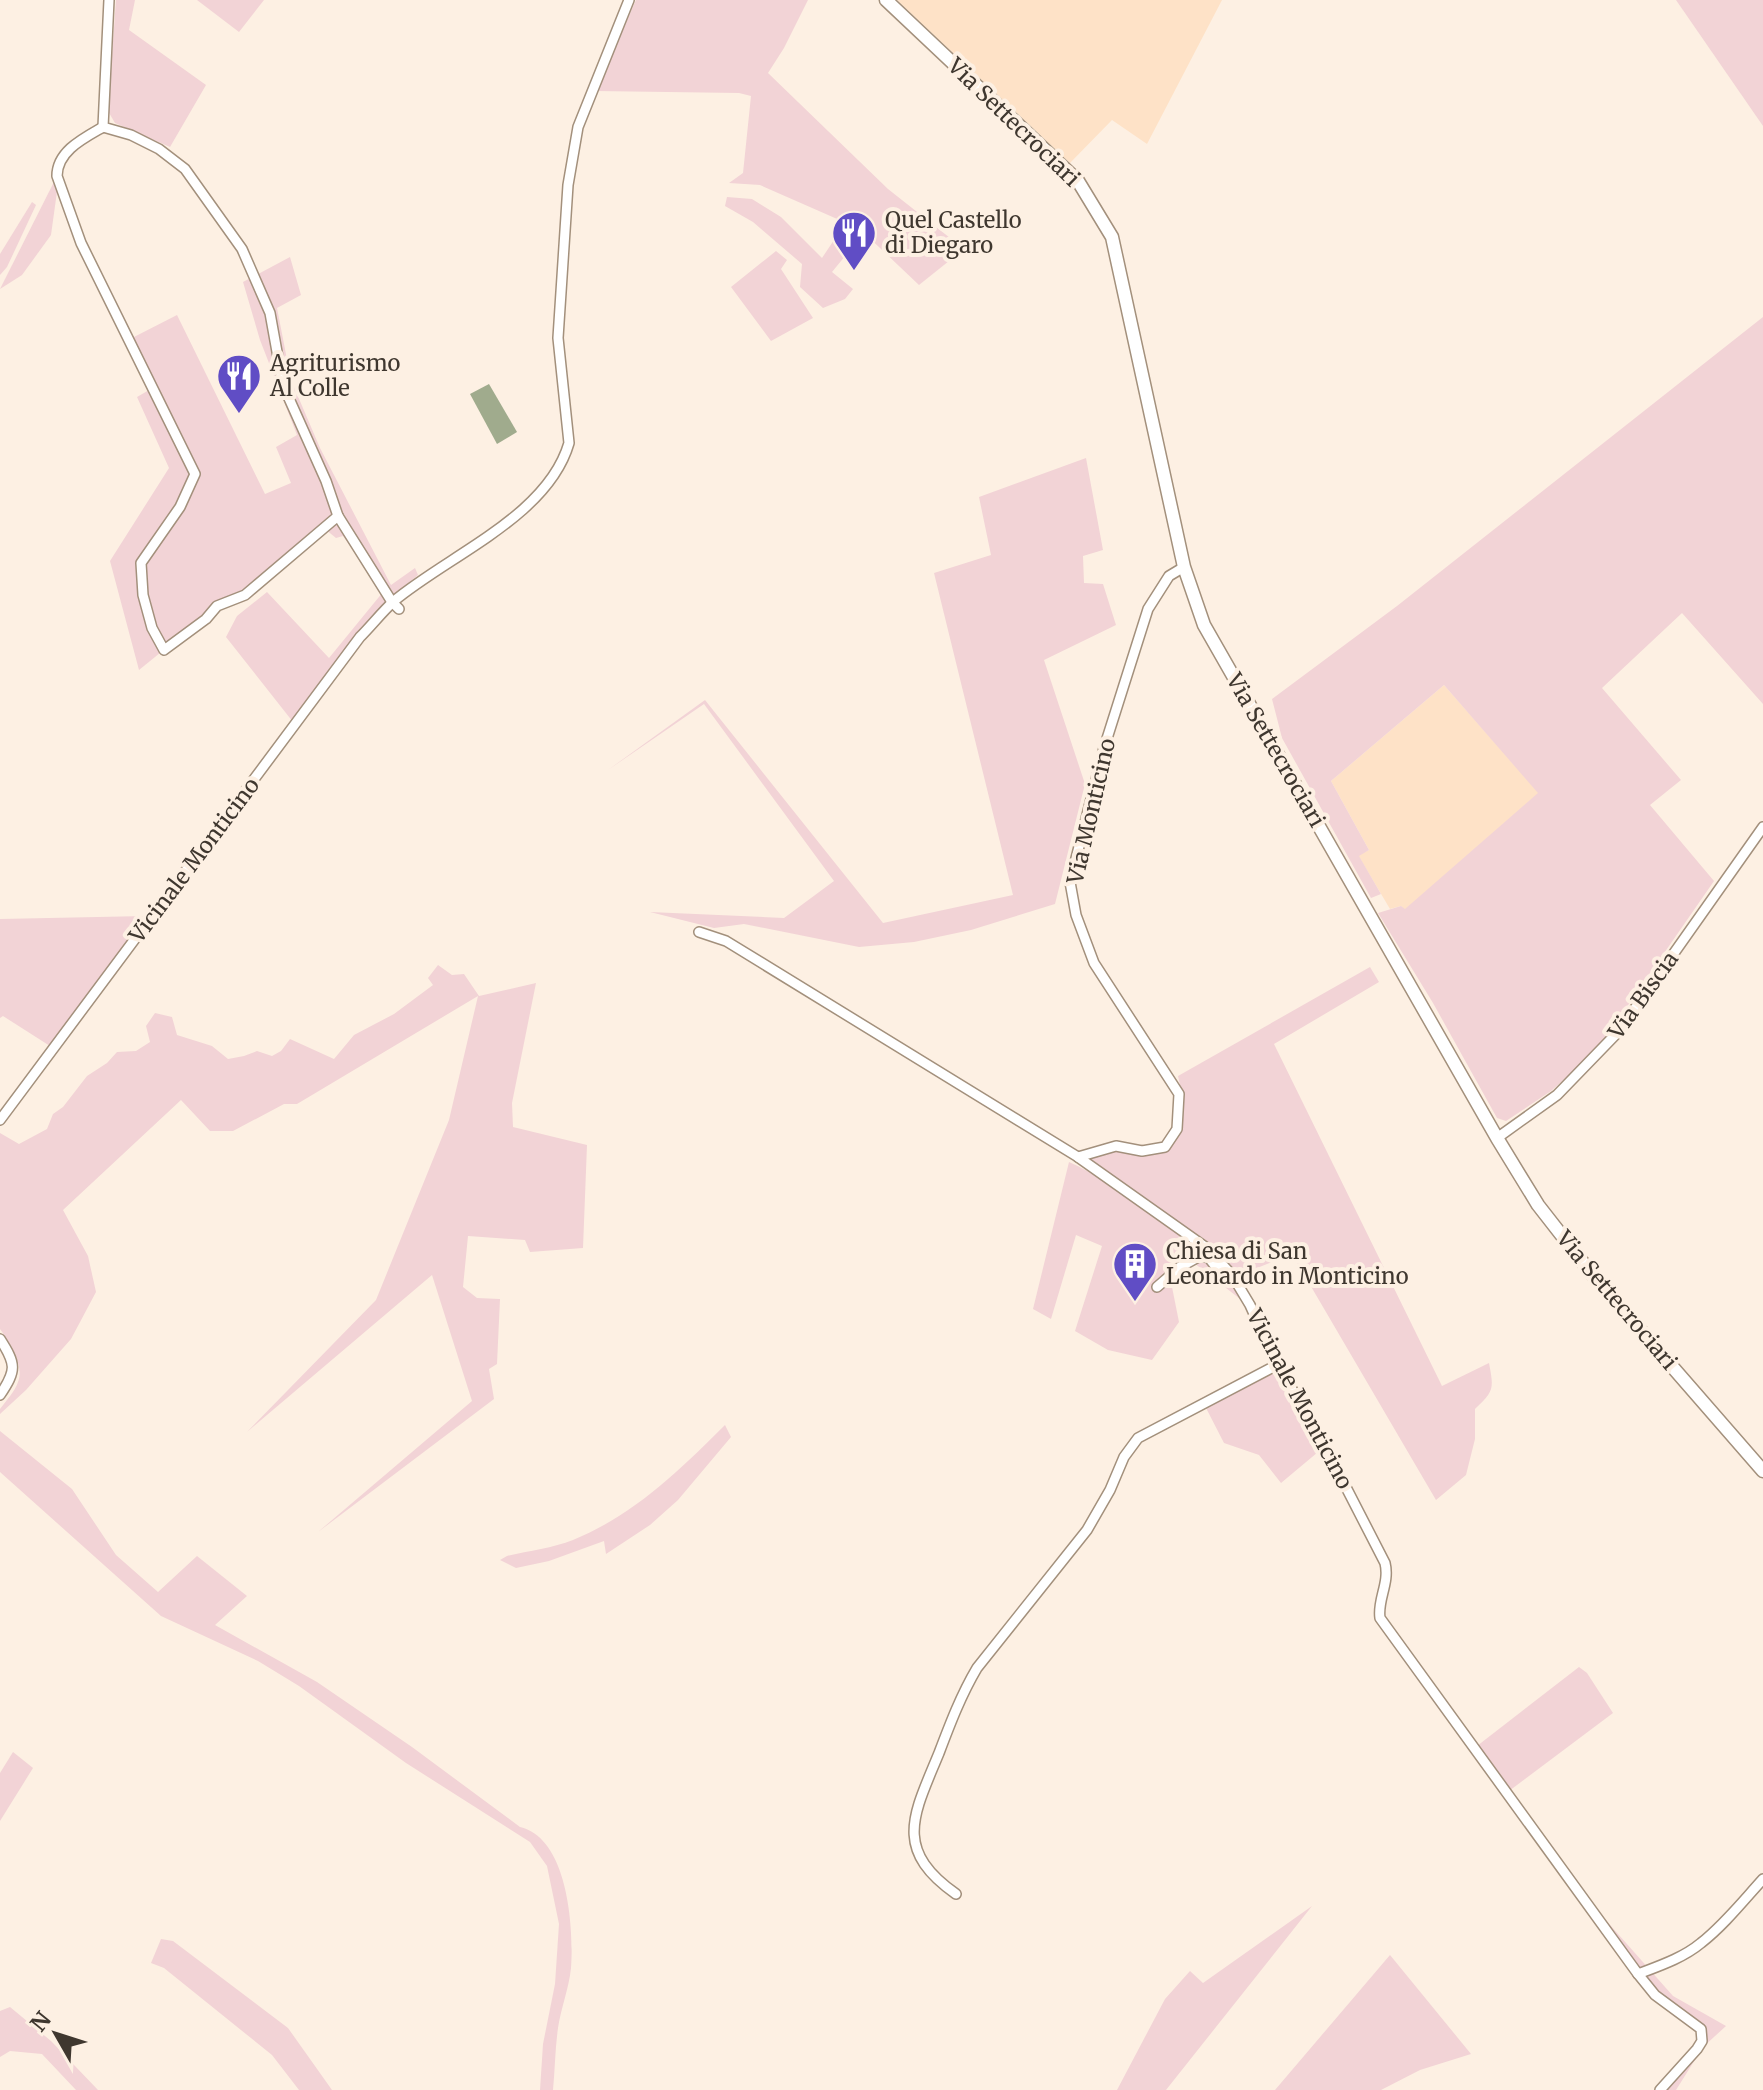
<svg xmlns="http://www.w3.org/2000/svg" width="1763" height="2090" font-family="Merriweather,serif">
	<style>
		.built { fill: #fee2c7 }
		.green { fill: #f2d3d6 }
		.water { fill: #a0ab8d }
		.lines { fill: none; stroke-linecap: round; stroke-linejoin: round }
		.minor-casing { stroke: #a3907c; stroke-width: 12 }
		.secondary-casing { stroke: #a3907c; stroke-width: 15 }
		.minor { stroke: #fff; stroke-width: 9 }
		.secondary { stroke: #fff; stroke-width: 12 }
		.labels { text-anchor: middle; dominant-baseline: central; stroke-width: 8; stroke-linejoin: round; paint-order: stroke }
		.street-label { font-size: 22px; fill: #3f372f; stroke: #fdf0e3 }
		.poi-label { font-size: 22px; fill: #3f372f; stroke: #fdf0e3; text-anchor: start }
	</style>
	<rect width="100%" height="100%" fill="#fdf0e3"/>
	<g class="built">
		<polygon points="897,0 1222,0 1147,144 1112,120 1070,163"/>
		<polygon points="1444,685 1539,793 1405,910 1401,906 1390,909 1358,855 1369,850 1331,781"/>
	</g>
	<g class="green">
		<polygon points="116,0 135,0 129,30 206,85 170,147 115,123 108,111"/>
		<polygon points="197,0 264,0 239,32"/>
		<polygon points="636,0 808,0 784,48 768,73 888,189 964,249 919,285 860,229 760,185 729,183 743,173 751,96 739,93 595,91"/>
		<polygon points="1676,0 1763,0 1763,126"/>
		<polygon points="60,170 51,235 22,275 0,289"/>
		<polygon points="727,197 752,199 781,217 822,258 838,234 855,244 832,272 853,289 845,299 823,308 800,287 802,264 753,222 725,206"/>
		<polygon points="32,202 36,205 7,267 0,275 0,254"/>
		<polygon points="776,251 787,260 781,269 813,318 771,341 731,287"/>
		<polygon points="290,257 301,295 277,308 291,380 320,448 391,585 415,568 418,575 383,604 293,722 226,637 237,616 267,592 329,658 383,592 343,536 336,538 325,529 295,546 239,594 215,601 203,618 139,670 110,561 169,468 137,397 156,386 132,338 177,315 265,494 291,483 276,447 297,435 260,340 243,282"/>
		<polygon points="1763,317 1763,704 1682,613 1602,688 1681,780 1650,805 1714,881 1597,1050 1551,1091 1506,1121 1497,1118 1433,1003 1378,913 1401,906 1405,909 1538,793 1444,685 1331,781 1369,850 1359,856 1381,894 1371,898 1282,738 1272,699 1397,606"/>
		<polygon points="1086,458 1103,550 1083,556 1084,583 1103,584 1116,625 1044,660 1085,784 1055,904 971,930 914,942 859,947 744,924 714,928 650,912 784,918 834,881 704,704 608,770 705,700 883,923 1013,895 934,573 991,555 979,497"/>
		<polygon points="146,916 50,1046 3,1016 0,1018 0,919"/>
		<path d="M438 965 452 975 464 974 479 996 536 983 512 1103 513 1127 587 1145 583 1248 530 1252 525 1240 468 1236 463 1287 477 1298 500 1299 497 1364 489 1369 494 1399 318 1532 472 1401 432 1275 247 1432 376 1300 449 1120 478 996 297 1104H284L233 1131H210L181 1100 63 1210 88 1256 96 1292 71 1339 26 1390 0 1414V1409C6 1401 15 1391 18 1382 25 1365 9 1342 0 1329V1133L19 1144 47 1129 53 1114 63 1107 87 1076 107 1063 117 1052 136 1051 150 1042 146 1026 155 1013 172 1017 177 1035 212 1046 228 1059 244 1056 257 1051 272 1056 281 1051 290 1039 334 1059 354 1035 394 1014 433 985 428 978Z"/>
		<path d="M1370 967 1379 982 1274 1044 1442 1386 1489 1363C1494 1389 1494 1391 1475 1409V1439L1466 1475 1436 1500 1292 1254 1237 1276 1181 1223 1085 1159 1115 1150 1134 1154 1165 1152 1182 1131 1183 1099 1178 1076Z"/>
		<path d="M1069 1162C1094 1173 1115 1188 1138 1205 1182 1236 1211 1258 1244 1302L1194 1263 1172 1287 1179 1322 1152 1360 1108 1350 1075 1331 1102 1246 1076 1235 1051 1319 1033 1309Z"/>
		<polygon points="1275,1362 1324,1447 1281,1483 1259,1455 1224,1443 1205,1406"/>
		<path d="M725 1425 731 1437 678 1500 650 1525 606 1554 604 1541 549 1561 516 1568 500 1560 507 1556C528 1551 553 1548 573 1540 634 1515 680 1470 725 1425Z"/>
		<path d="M0 1431 72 1489 116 1555 158 1592 197 1556 247 1596 215 1625 317 1682 412 1747 520 1827C568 1838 574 1928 571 1968 569 1988 561 2008 558 2028 555 2049 555 2070 553 2090H540L543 2044 555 1984 559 1924 547 1866 530 1842 406 1763 299 1686 258 1661 161 1616 0 1472Z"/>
		<polygon points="1579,1667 1587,1673 1613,1713 1509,1791 1477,1746"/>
		<polygon points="13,1752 33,1768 0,1821 0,1773"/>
		<polygon points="1587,1899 1673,1996 1726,2026 1703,2047 1676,2090 1663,2090 1703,2047 1698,2021 1661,1994 1645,1977"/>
		<polygon points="1312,1906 1166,2090 1117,2090 1165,1999 1190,1971 1203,1983"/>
		<polygon points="161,1939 173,1941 288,2028 332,2090 299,2090 272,2055 164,1968 151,1963"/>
		<polygon points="1390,1955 1471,2054 1420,2070 1381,2090 1275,2090"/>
		<polygon points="10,2007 51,2041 98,2090 76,2090 42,2054 10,2051 0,2057 0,2011"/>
	</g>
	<polygon class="water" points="489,384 517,432 497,444 470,394"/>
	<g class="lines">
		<g class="minor-casing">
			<g id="minor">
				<polyline points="109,0 103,127 131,135 159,149 185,169 242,249 270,313 283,385 326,481 338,516 392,602 399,609"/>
				<path d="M103 127C84 138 57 151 57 176L81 243 195 474 180 507 141 563 143 595 152 628 164 650 206 619 217 606 245 595 338 516"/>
				<path d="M699 932 726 941 1078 1157 1208 1249 1232 1275 1250 1305 1277 1365 1314 1425 1385 1563C1390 1583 1377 1600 1380 1618L1638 1974 1655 1995 1701 2029 1702 2041 1697 2049 1660 2090"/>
				<path d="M0 1120 360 637C371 626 382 612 394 601 449 555 548 516 569 443L558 338 568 185 578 127 629 0"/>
				<polyline points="1497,1138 1557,1095 1619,1031 1763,827"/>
				<polyline points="1078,1157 1116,1146 1142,1151 1165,1147 1177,1129 1179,1094 1094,963 1076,915 1070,882 1104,748 1148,609 1169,576 1184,567"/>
				<polyline points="1157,1287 1180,1267 1200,1256 1209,1258 1220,1272 1231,1276"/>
				<path d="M0 1339C16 1364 17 1370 0 1395"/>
				<path d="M956 1894C892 1849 914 1814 939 1753 950 1724 961 1695 977 1668L1087 1530 1110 1490 1124 1457 1138 1438 1277 1365"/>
				<path d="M1638 1974C1659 1966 1683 1958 1701 1943 1724 1925 1743 1901 1763 1879"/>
			</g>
		</g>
		<g class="secondary-casing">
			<polyline id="secondary" points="886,0 1078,181 1112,237 1184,567 1204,625 1497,1138 1538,1205 1595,1278 1763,1471"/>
		</g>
		<use href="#minor" class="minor"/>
		<use href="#secondary" class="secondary"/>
	</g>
	<defs>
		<g id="restaurant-pin" transform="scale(2.3)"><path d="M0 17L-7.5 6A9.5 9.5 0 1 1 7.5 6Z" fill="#604dc5" stroke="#fdf0e3"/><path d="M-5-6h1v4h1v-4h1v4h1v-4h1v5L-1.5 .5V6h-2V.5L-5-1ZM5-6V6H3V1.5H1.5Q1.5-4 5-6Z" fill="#fff"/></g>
		<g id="building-pin" transform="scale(2.3)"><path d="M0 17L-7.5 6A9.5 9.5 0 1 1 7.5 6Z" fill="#604dc5" stroke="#fdf0e3"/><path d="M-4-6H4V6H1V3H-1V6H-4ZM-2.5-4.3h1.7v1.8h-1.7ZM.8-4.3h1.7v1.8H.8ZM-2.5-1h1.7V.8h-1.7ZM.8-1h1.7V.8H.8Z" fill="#fff"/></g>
	</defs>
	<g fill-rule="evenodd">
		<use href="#restaurant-pin" x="854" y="233"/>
		<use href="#restaurant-pin" x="239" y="376"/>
		<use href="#building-pin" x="1135" y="1264"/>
	</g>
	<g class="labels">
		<g class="street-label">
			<text transform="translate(1014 122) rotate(44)">Via Settecrociari</text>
			<text transform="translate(1276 750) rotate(60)">Via Settecrociari</text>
			<text transform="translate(1091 811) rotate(-77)">Via Monticino</text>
			<text transform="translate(194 860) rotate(-53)">Vicinale Monticino</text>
			<text transform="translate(1643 995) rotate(-54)">Via Biscia</text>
			<text transform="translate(1617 1300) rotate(50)">Via Settecrociari</text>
			<text transform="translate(1300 1399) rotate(62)">Vicinale Monticino</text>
		</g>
		<g class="poi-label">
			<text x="885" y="220">Quel Castello<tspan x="885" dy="25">di Diegaro</tspan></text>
			<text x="270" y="363">Agriturismo<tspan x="270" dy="25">Al Colle</tspan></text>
			<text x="1166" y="1251">Chiesa di San<tspan x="1166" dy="25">Leonardo in Monticino</tspan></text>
		</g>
	</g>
	<g transform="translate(56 2034) rotate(309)" stroke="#fdf0e3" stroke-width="6" paint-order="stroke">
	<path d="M0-6L14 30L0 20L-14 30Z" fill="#3f372f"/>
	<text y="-12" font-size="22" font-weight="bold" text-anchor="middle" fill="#3f372f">N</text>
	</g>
</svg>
